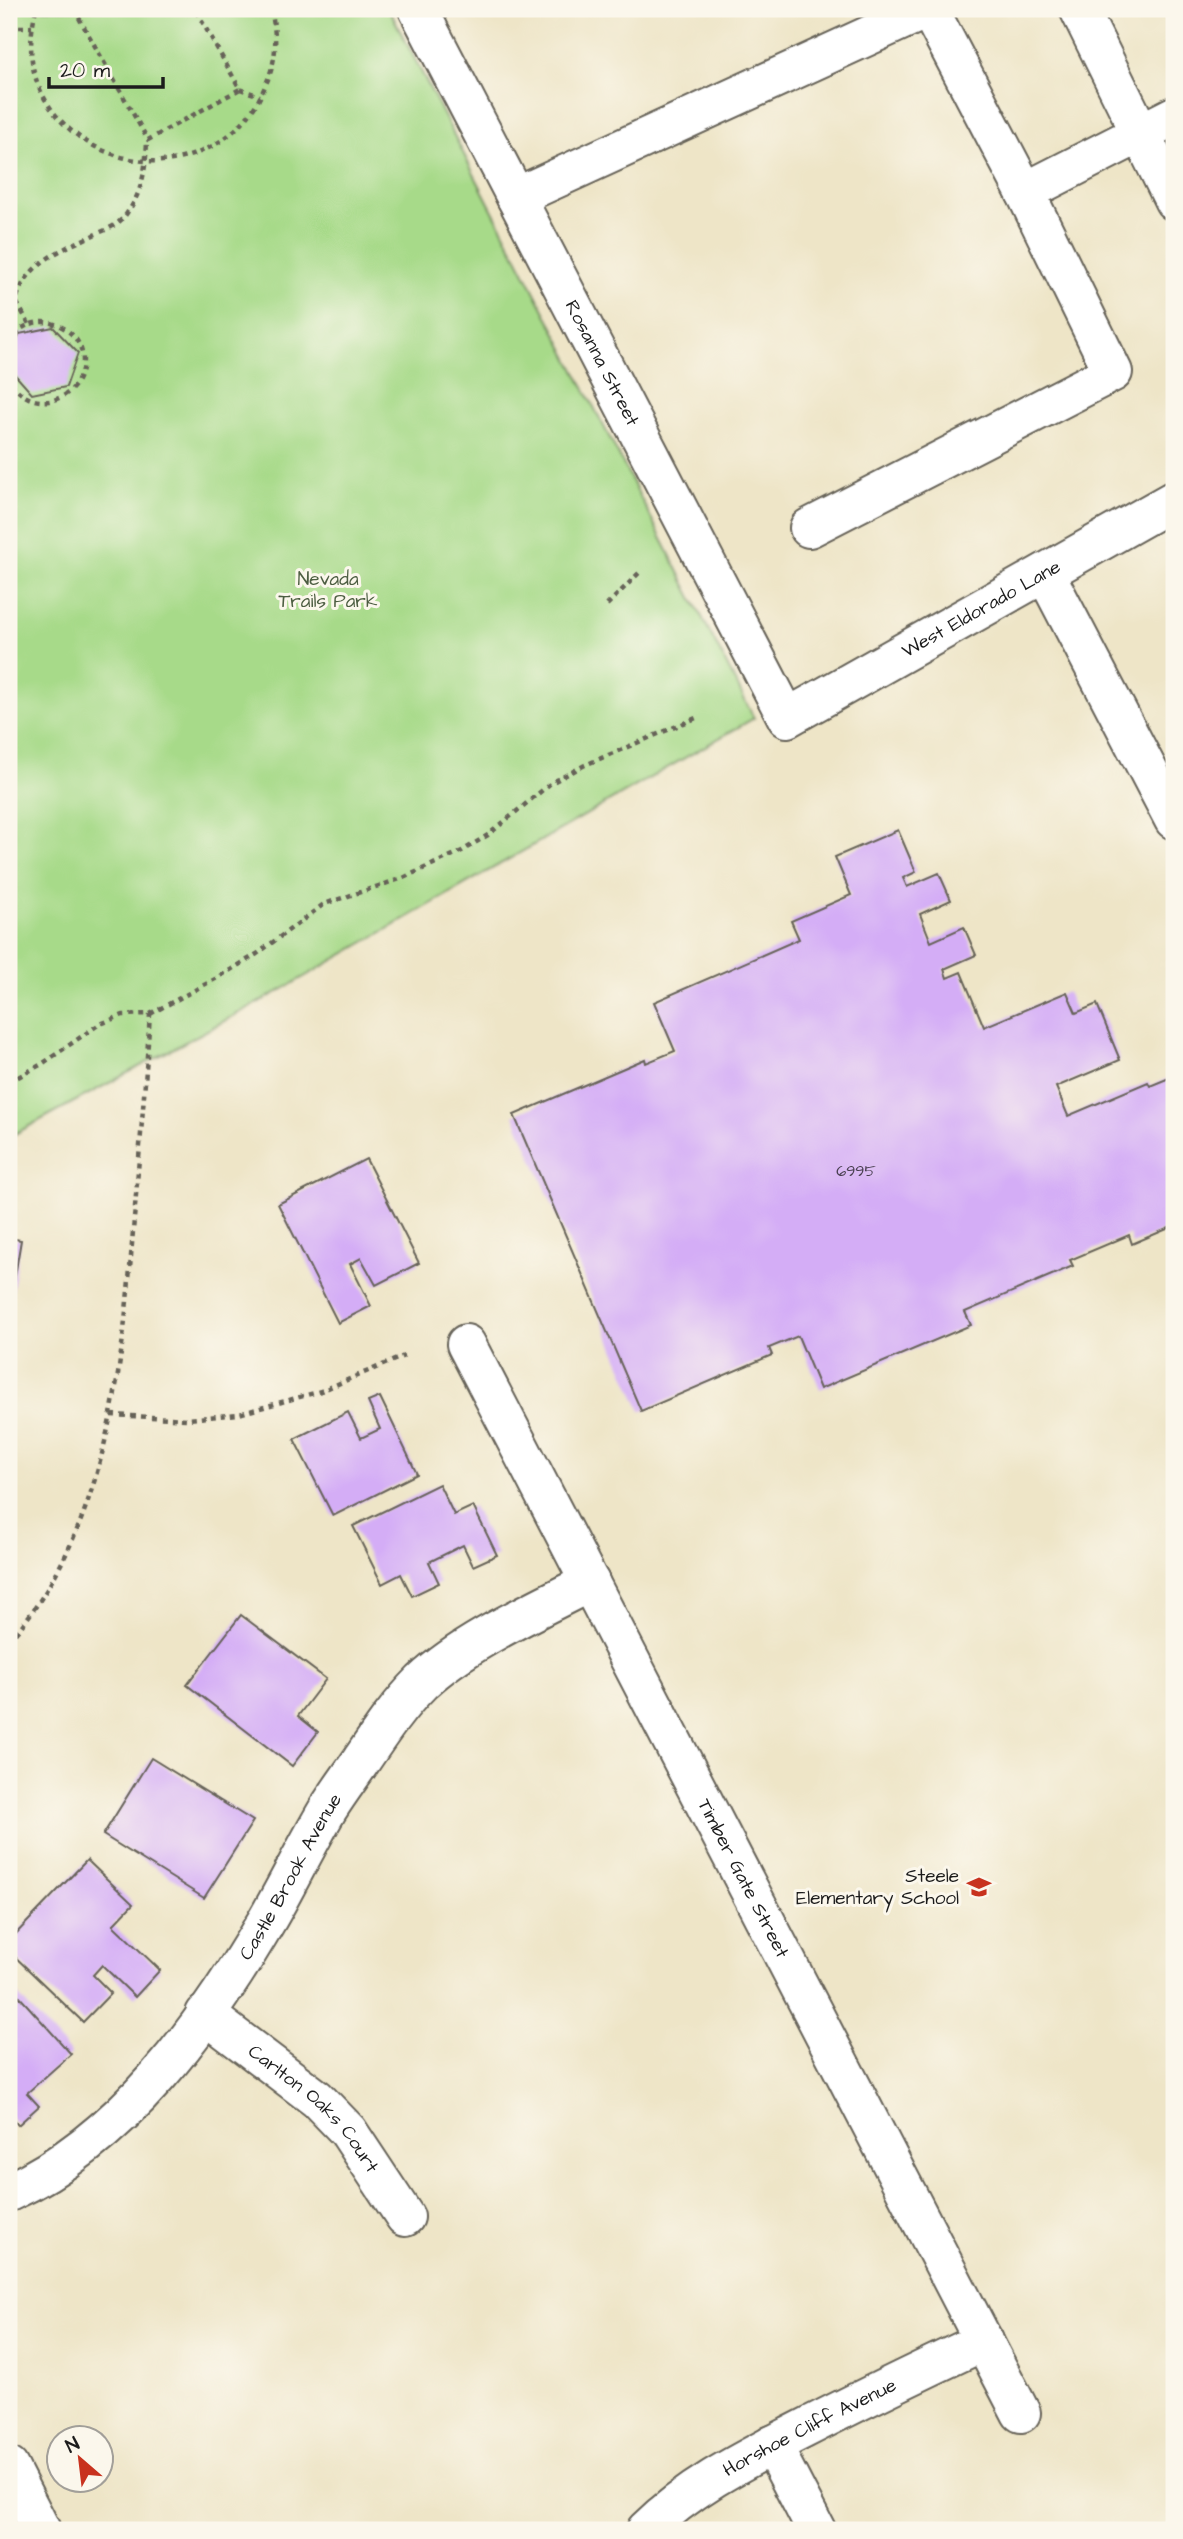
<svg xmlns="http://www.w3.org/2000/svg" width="1183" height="2539" font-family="'Architects Daughter',sans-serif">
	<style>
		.green { fill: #a7da89; stroke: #627b52; stroke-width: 2 }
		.building { fill: #d4adf6 }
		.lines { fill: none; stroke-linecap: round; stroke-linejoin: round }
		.minor-casing { stroke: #666258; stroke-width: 42 }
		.path { stroke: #666258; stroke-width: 4.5; stroke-dasharray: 5 5; stroke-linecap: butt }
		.minor { stroke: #fff; stroke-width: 38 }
		.labels { text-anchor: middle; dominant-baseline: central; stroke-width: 6; stroke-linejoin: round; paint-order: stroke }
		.number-label { font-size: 16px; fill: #4a4052 }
		.street-label { font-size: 19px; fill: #1c1c1c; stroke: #fbf7ec }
		.park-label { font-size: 19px; fill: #4d5e42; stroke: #fbf7ec }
		.poi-label { font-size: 19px; fill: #1c1c1c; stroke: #fbf7ec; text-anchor: end }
	</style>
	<rect width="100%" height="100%" fill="#fbf7ec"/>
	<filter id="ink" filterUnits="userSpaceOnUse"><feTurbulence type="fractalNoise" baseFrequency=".0143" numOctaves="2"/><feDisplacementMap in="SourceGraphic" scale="14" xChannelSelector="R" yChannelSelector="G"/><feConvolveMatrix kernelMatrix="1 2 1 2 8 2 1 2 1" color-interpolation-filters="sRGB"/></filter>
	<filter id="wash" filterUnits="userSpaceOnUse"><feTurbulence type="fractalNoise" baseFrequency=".00686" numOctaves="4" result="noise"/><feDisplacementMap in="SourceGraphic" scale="28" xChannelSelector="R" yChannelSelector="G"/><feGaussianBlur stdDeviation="1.57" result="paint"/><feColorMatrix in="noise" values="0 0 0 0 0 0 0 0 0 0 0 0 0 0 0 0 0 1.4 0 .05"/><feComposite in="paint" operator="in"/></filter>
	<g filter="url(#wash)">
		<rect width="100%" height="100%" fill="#eee5c7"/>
		<polygon class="green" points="9,9 389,9 754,718 278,992 9,1137"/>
		<g id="blocks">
			<g class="building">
				<polygon points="1164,9 1174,9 1174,29"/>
				<polygon points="53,327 78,353 66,387 32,394 9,368 19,334"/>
				<polygon points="898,830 916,872 903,878 907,887 939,873 951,900 920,914 931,942 964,927 976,955 944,969 947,978 961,972 984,1027 1067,992 1076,1013 1097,1004 1120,1060 1056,1087 1068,1116 1148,1082 1150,1086 1174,1076 1174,1226 1132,1244 1129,1235 1070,1260 1073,1266 965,1312 971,1325 820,1389 798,1336 769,1348 772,1355 641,1411 514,1115 645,1059 646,1063 675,1051 654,1002 799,939 791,921 851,895 835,857"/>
				<polygon points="366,1159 419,1263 376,1285 361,1258 350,1264 371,1306 338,1323 278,1204"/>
				<polygon points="9,1238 21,1240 10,1306 9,1306"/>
				<polygon points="380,1397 417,1474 333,1516 294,1439 348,1412 361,1438 380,1429 368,1402"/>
				<polygon points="439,1484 454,1515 473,1506 497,1555 473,1566 463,1545 429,1562 439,1583 412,1596 401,1574 382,1584 353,1526"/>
				<polygon points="241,1615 326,1679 298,1716 318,1732 292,1766 187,1685"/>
				<polygon points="151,1758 253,1821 204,1898 103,1835"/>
				<polygon points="87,1860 133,1904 113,1925 160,1970 135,1997 102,1965 93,1975 111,1993 83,2022 9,1951 9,1941"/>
				<polygon points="9,1985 71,2054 27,2093 39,2106 18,2125 9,2115"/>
			</g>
		</g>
	</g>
	<g filter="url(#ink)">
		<use href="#blocks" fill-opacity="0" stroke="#666258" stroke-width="2"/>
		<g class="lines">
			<g class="minor-casing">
				<g id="minor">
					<path id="s1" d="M418 9 787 718 1174 500"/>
					<polyline points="1079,9 1174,201"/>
					<polyline points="1025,192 1174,116"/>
					<polyline points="516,197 927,9"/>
					<polyline points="809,528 1113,372 1025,192 929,9"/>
					<polyline points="1045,573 1174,820"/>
					<path id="s2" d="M466 1344 1021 2413"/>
					<path id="s3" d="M205 2014 317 2099 348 2131 405 2217"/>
					<path id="s4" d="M9 2192C123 2140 205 2026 267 1920 288 1884 306 1846 328 1809 338 1793 350 1777 361 1761 380 1733 398 1706 422 1682 464 1642 538 1609 590 1582"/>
					<polyline points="772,2445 816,2530"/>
					<polyline points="9,2467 41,2530"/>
					<path id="s5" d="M646 2530C689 2488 740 2462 792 2435 856 2402 920 2371 984 2341"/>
				</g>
			</g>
			<g class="path">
				<path d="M36 9C31 30 29 51 34 72 52 142 135 180 200 152 224 142 245 124 258 101 276 66 279 47 271 9"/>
				<polyline points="74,9 148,140 240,89 195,9"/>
				<polyline points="9,27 32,27"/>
				<polyline points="240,89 260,96"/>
				<polyline points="9,303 16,301"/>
				<path d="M29 324 16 301C26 262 63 249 96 234 108 229 120 224 127 213 143 191 146 167 147 140"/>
				<path d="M9 343C36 296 105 336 76 384 70 393 60 399 49 401 31 403 18 394 9 380"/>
				<polyline points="607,605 639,573"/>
				<polyline points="9,1082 42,1064 98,1025 123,1015 150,1014 217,978 257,954 324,904 403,878 462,851 488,835 551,783 585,765 696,718"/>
				<polyline points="111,1415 188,1419 239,1414 321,1391 404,1356"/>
				<path d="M9 1641C107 1529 122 1373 133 1231 139 1159 145 1086 150 1014"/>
			</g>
			<use href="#minor" class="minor"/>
		</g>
	</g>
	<defs>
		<g id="school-bare" transform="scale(1.89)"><path d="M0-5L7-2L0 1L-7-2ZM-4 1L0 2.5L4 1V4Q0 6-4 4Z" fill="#c8321e" stroke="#fbf7ec" stroke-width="2.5" paint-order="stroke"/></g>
	</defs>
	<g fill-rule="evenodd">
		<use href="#school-bare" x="979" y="1887"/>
	</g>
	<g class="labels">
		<g class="number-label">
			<text x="856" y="1171">6995</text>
		</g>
		<g class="street-label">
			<text stroke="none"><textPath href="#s1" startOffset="399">Rosanna Street</textPath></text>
			<text stroke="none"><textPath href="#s1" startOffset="1022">West Eldorado Lane</textPath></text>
			<text stroke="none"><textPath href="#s4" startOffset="430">Castle Brook Avenue</textPath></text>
			<text stroke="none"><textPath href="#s2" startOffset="602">Timber Gate Street</textPath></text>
			<text stroke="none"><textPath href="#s3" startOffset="145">Carlton Oaks Court</textPath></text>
			<text stroke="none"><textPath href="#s5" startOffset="194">Horshoe Cliff Avenue</textPath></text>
		</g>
		<g class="park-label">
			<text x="328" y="579">Nevada<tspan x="328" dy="22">Trails Park</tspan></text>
		</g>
		<g class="poi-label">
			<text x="959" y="1876">Steele<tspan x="959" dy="22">Elementary School</tspan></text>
		</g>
	</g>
	<rect width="1183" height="2539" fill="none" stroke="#fbf7ec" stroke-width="35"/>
	<g transform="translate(80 2459) rotate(332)"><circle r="33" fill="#fbf7ec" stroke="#a29f99" stroke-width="2"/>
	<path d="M0-5L12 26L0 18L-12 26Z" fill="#c8321e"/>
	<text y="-10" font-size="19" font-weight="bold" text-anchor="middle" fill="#1c1c1c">N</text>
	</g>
	<path d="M49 77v10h114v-10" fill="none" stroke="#1c1c1c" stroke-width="3.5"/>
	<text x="60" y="77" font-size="21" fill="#1c1c1c" stroke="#fbf7ec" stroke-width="5" paint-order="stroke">20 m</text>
</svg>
